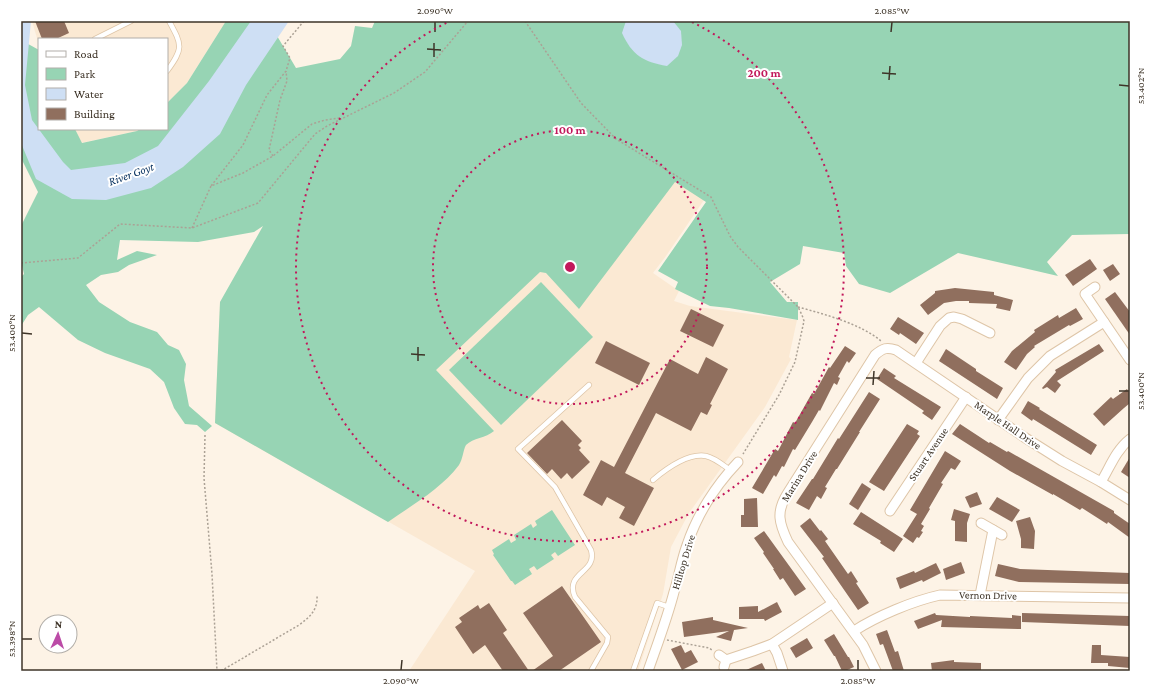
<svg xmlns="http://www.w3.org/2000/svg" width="1151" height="692" font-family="'Crimson Pro',serif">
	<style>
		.built { fill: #fbe9d3 }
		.green { fill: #97d4b4 }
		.water { fill: #cedff4 }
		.building { fill: #906f5e }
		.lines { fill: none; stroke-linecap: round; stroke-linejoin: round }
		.service-casing { stroke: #dec5a7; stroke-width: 6 }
		.minor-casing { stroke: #dec5a7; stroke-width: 11 }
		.path { stroke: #aba195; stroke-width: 1.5; stroke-dasharray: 2 2; stroke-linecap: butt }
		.service { stroke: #fff; stroke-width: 4.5 }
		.minor { stroke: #fff; stroke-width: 9 }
		.ticks { fill: none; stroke: #3e3428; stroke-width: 1.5 }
		.ring { fill: none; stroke: #c2185b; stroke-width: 2; stroke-dasharray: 2 4 }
		.labels { text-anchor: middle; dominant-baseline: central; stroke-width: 4; stroke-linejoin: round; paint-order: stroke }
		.street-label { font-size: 11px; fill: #3e3428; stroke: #fff }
		.water-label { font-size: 12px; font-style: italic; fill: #0c3562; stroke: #fff }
		.centre { fill: #c2185b; stroke: #fff; stroke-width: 2 }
		.ring-label { font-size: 12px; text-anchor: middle; font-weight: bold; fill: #c2185b; stroke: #fff; stroke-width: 4; stroke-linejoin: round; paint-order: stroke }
		.neatline { fill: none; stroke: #3e3428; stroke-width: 1.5 }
		.ticks-label { font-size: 10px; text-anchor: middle; fill: #3e3428 }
	</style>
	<rect width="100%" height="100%" fill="#fdf3e6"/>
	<g class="built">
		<polygon points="32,21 226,21 187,83 167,103 167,39 39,39 39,45"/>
		<polygon points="439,68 706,197 666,256 653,273 679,291 674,301 690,306 797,320 789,357 791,359 765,407 689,513 671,547 663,594 638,671 409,671 475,571 215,423 220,302"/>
		<polygon points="75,129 140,129 137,131 81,143"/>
	</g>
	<g class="green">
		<path d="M226 21H273L270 24 296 68 340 59 351 46 355 26 372 28 375 21H1130V234L1072 235 1047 262 1058 276 958 253 890 293 859 284 846 266 844 253 803 246 800 264 770 282 787 302H798V320L729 308 710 306 675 289 678 282 658 271 706 202 675 182 579 309 546 273 540 272 436 370 494 431C486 438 473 438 466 445 463 450 463 459 459 465 441 489 412 505 388 522L215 423 220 302 263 226 254 232 198 242 120 240 117 260 137 251 157 255 129 265 118 272 101 275 86 285 99 302 130 322 157 332 168 345 179 350 186 364 184 380 189 406 212 426 205 432 197 425 185 424 174 408 164 382 150 369 105 353 78 340 39 307 28 315 21 326V277L24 274 21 261V229L22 224 38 192 21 158V40L39 50V129H75L82 143 137 131 140 129H167V103L187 83Z"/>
		<polygon points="541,282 593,337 501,425 449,370"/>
		<polygon points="552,510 575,545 558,556 555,552 551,555 554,559 537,570 534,566 529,569 532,574 515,585 512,581 511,581 493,555 494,554 492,550 509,539 511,543 516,540 514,535 531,524 533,528 537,525 535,521"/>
	</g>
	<g class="water">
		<polygon points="21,21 31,21 25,85 32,120 63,162 71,170 125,163 158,146 209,81 251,21 289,21 246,85 220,134 183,167 151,188 106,200 72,199 36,179 21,143"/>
		<path d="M626 21H673L681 31 682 45 678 56 667 66C643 62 632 55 622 33Z"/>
	</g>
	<g class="building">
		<polygon points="35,21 64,21 69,33 56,39 42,39"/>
		<polygon points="1090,259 1097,269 1073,286 1065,275"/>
		<polygon points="1113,264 1120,274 1110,281 1103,270"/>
		<polygon points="955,288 994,292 994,295 1013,300 1010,311 996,308 997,304 969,303 969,301 956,301 944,303 928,315 920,305 935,293 935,291"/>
		<polygon points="1115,292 1130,312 1130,335 1105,299"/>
		<polygon points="1076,308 1083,319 1070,326 1069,325 1034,346 1035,347 1027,354 1016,370 1004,362 1012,351 1035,332 1034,330 1058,315 1059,318"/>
		<polygon points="691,309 724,325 713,347 680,331"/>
		<polygon points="898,317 924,333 916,344 900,333 899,335 890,329"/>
		<polygon points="606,341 650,363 639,385 595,363"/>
		<polygon points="1099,344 1104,351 1057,381 1061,385 1055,393 1047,387 1043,389 1042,388 1056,372 1055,370"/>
		<polygon points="845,346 856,353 849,363 847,361 838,377 840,378 837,385 834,383 820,411 819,410 812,422 795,450 793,449 784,467 782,466 776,477 774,475 763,494 752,488 775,449 778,451 793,422 795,423 812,393 814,394 829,367 830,368"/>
		<polygon points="946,349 976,369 976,371 1003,388 997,399 939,361"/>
		<polygon points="706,357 728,369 710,404 712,405 707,415 701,412 691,431 656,413 625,473 654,488 634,526 619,518 625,507 607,497 602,506 583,495 601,460 614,467 670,359 698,374"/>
		<polygon points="884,368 896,376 894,378 941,407 932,420 922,413 924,411 877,379"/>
		<polygon points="1127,389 1130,394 1130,403 1124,408 1104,426 1093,414 1111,397 1113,399"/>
		<polygon points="869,392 880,399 859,432 860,432 837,469 836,469 825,487 827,488 821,499 817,496 809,510 796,503 812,479 813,479 838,438 839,439"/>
		<polygon points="1028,401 1040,408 1039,409 1097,445 1091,455 1033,419 1032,421 1021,413"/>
		<polygon points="562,420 582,441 578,445 581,448 579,450 590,462 572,479 567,473 561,479 552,469 547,474 527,453"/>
		<polygon points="907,424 919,431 917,434 920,436 884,491 869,482"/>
		<polygon points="960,424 989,443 990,442 1007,452 1008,451 1114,511 1114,513 1130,524 1130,538 1108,522 1107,524 1082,508 1080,510 1053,494 1053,495 1010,471 952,434"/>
		<polygon points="945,451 961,461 955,470 951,468 941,483 943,484 929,508 930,509 921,524 924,526 921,531 923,532 919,538 917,537 913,543 903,536 917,514 910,510"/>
		<polygon points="1130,457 1130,478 1121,472"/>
		<polygon points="862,483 871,489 858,510 849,504"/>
		<polygon points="977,492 982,504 970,508 965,497"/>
		<polygon points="997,497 1020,510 1012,522 989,509"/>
		<polygon points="757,498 758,527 741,527 741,515 744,515 744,499"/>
		<polygon points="954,509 970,514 967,523 967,542 955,541 955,521 951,520"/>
		<polygon points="861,512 903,539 894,552 880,543 881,541 853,524"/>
		<polygon points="1030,517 1035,531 1034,549 1021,548 1021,539 1016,521"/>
		<polygon points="810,518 820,531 821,530 828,539 825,541 848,574 851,571 858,582 856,583 869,603 858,610 822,558 824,557 800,526"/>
		<polygon points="764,531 806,589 795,596 783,578 780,580 773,569 774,569 763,553 764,552 754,538"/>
		<polygon points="961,562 965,573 946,580 943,569"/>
		<polygon points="936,563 941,573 923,582 922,580 900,589 896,578 914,571 915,573"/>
		<polygon points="998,564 1020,569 1130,573 1130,584 1019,582 995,576"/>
		<polygon points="562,586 601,642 559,671 532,671 553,656 523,613"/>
		<polygon points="777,602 782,612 765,621 764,619 739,619 739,607 758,606 758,612"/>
		<polygon points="489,603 507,630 503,633 529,671 503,671 485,645 473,654 455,627 462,622 459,618 478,605 480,609"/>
		<polygon points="935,613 936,615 970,617 970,616 1012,618 1012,615 1021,616 1021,629 941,627 942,620 918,629 914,621"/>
		<polygon points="1022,613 1130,616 1130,626 1022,622"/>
		<polygon points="713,617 713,620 748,628 734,630 731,641 716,637 729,631 684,637 682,622"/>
		<polygon points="887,630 895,652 898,651 904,671 893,671 883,644 880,645 876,634"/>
		<polygon points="834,634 848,657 849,657 854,667 845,671 842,671 835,656 834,656 824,640"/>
		<polygon points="807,638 813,648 796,658 790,648"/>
		<polygon points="681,645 685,653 691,650 698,662 682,670 671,649"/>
		<polygon points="1092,645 1101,645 1101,655 1130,657 1130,668 1108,666 1108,663 1091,663"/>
		<polygon points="954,660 954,662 981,663 981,671 932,671 931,663"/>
		<polygon points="762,663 766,671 744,671"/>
	</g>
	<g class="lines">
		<g class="service-casing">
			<g id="service">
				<polyline points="95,39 131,21"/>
				<path d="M167 71C184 48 182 45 169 21"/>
				<path d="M589 385 518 449 555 487 591 550C598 573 564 572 575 597L608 637 607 643 591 671"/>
				<path d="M653 480C666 469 688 453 706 456 715 458 723 465 730 470"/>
				<polyline points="633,671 657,603 669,607"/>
			</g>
		</g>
		<g class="minor-casing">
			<g id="minor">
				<polyline points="1095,287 1085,294 1130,360"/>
				<polyline points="916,363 940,326 949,318 954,317 962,319 990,333"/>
				<polyline points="998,420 1028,378 1050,356 1104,322"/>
				<path d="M1101 482C1110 467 1116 450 1130 439"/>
				<polyline points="890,511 966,397"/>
				<polyline points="981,523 1002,535"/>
				<polyline points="980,595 993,530"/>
				<path d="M854 631C877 616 913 601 940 595L1130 598"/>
				<polyline points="772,644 777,653 783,671"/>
				<polyline points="719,655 726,660 724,667"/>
				<polyline points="726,660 753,651 772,644 833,603"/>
				<path d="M648 671C657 645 667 619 674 592 679 577 681 561 687 545 697 515 716 485 738 462"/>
				<path d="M876 671 863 645 788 542C779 523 776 512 787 494L875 355C883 348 887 347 896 350L1024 437 1062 461 1101 482 1130 500"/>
			</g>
		</g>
		<g class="path">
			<polyline points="304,21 283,46 290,58 286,71 267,95 243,145 211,186 243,173 273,156 312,124 325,120 340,118"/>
			<polyline points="525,21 581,103 616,139 711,197 730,236 738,247 798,307 802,315 804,321 795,362 779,395 743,454"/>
			<polyline points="273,156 269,150 280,100 287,81 286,71"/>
			<polyline points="192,228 211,186"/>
			<polyline points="21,263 78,258 120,224 192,228 258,203 315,134 327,126 394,93 425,72 468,21"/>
			<path d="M798 307C824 314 861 324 881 341"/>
			<polyline points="205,435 204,478 212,574 217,671"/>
			<polyline points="667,640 709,648 712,650"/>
			<path d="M221 671 299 625C310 617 318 610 317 595"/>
		</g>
		<use href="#service" class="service"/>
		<use href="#minor" class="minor"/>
	</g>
	<path class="ticks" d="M435 32V22M891 32 892 22M427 49 441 50M434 57V43M882 73 896 74M889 80 890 66M1119 85 1129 86M22 333 32 334M411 354 425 355M418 361V347M866 378H880M873 385 874 371M1119 391H1129M22 639H32M401 670 402 660M858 670V660"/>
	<g class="ring">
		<circle cx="570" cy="267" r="137"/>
		<path d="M692 22A274 274 0 1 1 448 22"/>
	</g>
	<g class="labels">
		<g class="street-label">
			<text transform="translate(1008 425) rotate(34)">Marple Hall Drive</text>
			<text transform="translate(928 454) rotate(-56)">Stuart Avenue</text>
			<text transform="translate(799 476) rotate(-58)">Marina Drive</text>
			<text transform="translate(683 562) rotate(-73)">Hilltop Drive</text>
			<text transform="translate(988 595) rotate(1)">Vernon Drive</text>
		</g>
		<g class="water-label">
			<text transform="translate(131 174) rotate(-20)">River Goyt</text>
		</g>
	</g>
	<circle cx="570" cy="267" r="6" class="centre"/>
	<g class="ring-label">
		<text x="764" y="77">200 m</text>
		<text x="570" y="134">100 m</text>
	</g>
	<rect width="1151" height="692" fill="none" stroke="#ffffff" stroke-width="44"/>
	<rect x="38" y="38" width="130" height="92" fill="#ffffff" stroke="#b2aea9"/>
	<rect x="46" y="51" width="20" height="6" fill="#ffffff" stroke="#b2aea9"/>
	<text x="74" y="58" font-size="12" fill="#3e3428">Road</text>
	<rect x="46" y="68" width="20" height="12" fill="#97d4b4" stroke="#b2aea9"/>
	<text x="74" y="78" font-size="12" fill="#3e3428">Park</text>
	<rect x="46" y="88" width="20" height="12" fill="#cedff4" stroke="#b2aea9"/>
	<text x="74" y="98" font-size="12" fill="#3e3428">Water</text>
	<rect x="46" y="108" width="20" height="12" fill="#906f5e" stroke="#b2aea9"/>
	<text x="74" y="118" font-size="12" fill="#3e3428">Building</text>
	<g transform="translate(58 634) rotate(3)"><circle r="19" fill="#ffffff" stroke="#b2aea9"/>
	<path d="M0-3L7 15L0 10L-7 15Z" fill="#bc4ba7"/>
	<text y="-6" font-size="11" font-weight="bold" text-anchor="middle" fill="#3e3428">N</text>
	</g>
	<rect x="22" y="22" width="1107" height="648" class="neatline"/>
	<g class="ticks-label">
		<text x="435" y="14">2.090°W</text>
		<text x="892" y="14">2.085°W</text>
		<text transform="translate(1140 86) rotate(-90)" y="4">53.402°N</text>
		<text transform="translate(11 333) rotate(-90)" y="4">53.400°N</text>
		<text transform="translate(1140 391) rotate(-90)" y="4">53.400°N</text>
		<text transform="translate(11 639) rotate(-90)" y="4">53.398°N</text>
		<text x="401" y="684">2.090°W</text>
		<text x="858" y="684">2.085°W</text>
	</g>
</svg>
